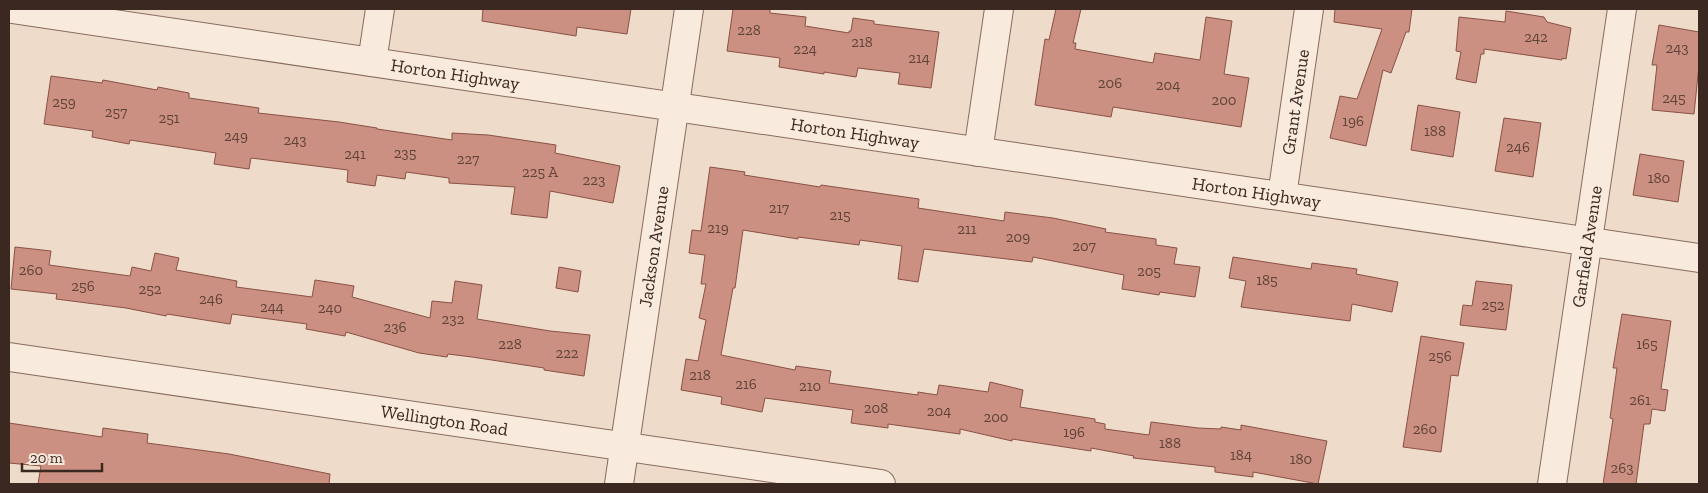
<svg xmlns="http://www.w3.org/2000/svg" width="1708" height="493" font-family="'Zilla Slab',serif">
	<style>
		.building { fill: #cb9081; stroke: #895145 }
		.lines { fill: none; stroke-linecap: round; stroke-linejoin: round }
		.minor-casing { stroke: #8a6c5e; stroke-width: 30 }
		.minor { stroke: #f8eadd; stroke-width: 28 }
		.labels { text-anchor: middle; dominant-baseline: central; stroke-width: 4; stroke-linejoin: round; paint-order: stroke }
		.number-label { font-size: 15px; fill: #5f4239 }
		.street-label { font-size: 18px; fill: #3b2821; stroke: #f5e7d9 }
	</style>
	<rect width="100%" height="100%" fill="#eedbca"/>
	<g class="building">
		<polygon points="483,9 631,9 627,34 577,27 576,36 482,21"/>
		<polygon points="733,9 770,9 770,13 806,17 805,26 849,33 849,31 851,31 853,18 874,21 874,24 939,32 931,88 898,84 900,73 858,68 856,77 824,72 824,74 779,67 780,58 727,51"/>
		<polygon points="1056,9 1081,9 1073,43 1076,43 1075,49 1153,63 1155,53 1200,60 1206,17 1232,21 1224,74 1249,78 1241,127 1113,107 1111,117 1035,105 1045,39 1049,40"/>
		<polygon points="1335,9 1412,9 1409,32 1406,32 1391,73 1383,70 1366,146 1330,138 1340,96 1357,99 1382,29 1334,22"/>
		<polygon points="1506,11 1544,17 1547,22 1571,28 1566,59 1562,58 1562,60 1484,49 1484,54 1481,54 1476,83 1456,79 1461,52 1456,51 1459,17 1505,22"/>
		<polygon points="1659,25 1699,32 1699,65 1694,114 1652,110 1657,65 1652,65"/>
		<polygon points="51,76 102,83 103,80 157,90 158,87 189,93 189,98 259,108 258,113 339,122 377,128 377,129 452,140 452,133 488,135 556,145 555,153 620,166 613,203 550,191 547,218 511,214 515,187 449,183 449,178 406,172 405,179 377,175 375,186 347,182 348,170 251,158 249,169 214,164 216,153 130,140 129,144 92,137 93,131 44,124"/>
		<polygon points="1418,105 1460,112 1453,157 1411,150"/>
		<polygon points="1504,118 1541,123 1533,177 1495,171"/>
		<polygon points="1640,154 1684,161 1678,202 1633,195"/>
		<polygon points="710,167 745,172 744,175 820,187 821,185 919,199 918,208 1004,221 1005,212 1053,218 1106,229 1105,232 1156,239 1156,245 1177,248 1174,264 1200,267 1195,297 1160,292 1159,295 1122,289 1124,275 1033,257 1032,262 924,249 918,282 898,279 902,246 860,240 859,245 798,237 798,239 743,230 735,288 733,288 721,355 795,370 796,366 831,371 829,383 918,395 918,392 937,395 939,385 988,392 990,382 1023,390 1020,407 1095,419 1095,422 1105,424 1105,429 1149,435 1151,422 1198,428 1221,429 1221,427 1241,430 1241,425 1327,441 1318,484 1253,472 1253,477 1215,472 1215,467 1133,458 1134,456 1091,448 1091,451 1012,439 1012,441 960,429 960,434 888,424 888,428 851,423 853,410 765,398 762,412 721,404 722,397 681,390 686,359 698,361 706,320 699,318 706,284 701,284 705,255 689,253 692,230 701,231"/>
		<polygon points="15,247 51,251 49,265 130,276 132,267 151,271 155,253 179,258 176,270 237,281 236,287 312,297 315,280 354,286 352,297 430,318 432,301 452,303 455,281 482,285 477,319 550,331 590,335 584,376 544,370 544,368 472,357 448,354 447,357 419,353 346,332 345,336 306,329 307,324 232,314 230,324 167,314 166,316 126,308 56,299 57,294 11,289"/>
		<polygon points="1233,257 1311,269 1312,263 1357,269 1356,274 1398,282 1392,312 1352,304 1350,321 1241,307 1246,281 1229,278"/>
		<polygon points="559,267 581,271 578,292 556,288"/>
		<polygon points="1476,281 1512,285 1506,330 1460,325 1463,305 1472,306"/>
		<polygon points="1622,314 1671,321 1661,389 1668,390 1665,411 1652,409 1650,424 1644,424 1636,484 1603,484 1613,419 1610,418 1617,368 1613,368"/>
		<polygon points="1421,336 1464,343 1458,376 1451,375 1441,452 1403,447"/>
		<polygon points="9,423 102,437 103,428 148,434 147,443 229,454 330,474 329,484 38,484 41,466 9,463"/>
	</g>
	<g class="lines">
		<g class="minor-casing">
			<g id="minor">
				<path id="s1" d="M12 9 1699 258"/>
				<polyline points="372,62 380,9"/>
				<polyline points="978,152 999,9"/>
				<path id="s2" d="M1282 196 1309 9"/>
				<path id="s3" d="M9 357 881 484"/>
				<path id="s4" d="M619 484 689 9"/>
				<path id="s5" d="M1552 484 1622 9"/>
			</g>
		</g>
		<use href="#minor" class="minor"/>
	</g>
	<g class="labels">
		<g class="number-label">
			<text x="749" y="30">228</text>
			<text x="1536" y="37">242</text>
			<text x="862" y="42">218</text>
			<text x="1677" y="48">243</text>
			<text x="805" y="49">224</text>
			<text x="919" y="58">214</text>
			<text x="1110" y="83">206</text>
			<text x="1168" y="85">204</text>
			<text x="1674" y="98">245</text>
			<text x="1224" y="100">200</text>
			<text x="64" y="102">259</text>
			<text x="116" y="112">257</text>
			<text x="169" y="118">251</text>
			<text x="1353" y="121">196</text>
			<text x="1435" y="131">188</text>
			<text x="236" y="136">249</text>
			<text x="295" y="140">243</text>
			<text x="1518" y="147">246</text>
			<text x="405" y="153">235</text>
			<text x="355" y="154">241</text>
			<text x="468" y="159">227</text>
			<text x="540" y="172">225 A</text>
			<text x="1659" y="178">180</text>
			<text x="594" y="180">223</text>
			<text x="779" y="208">217</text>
			<text x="840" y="215">215</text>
			<text x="718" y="228">219</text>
			<text x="967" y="229">211</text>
			<text x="1018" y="237">209</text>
			<text x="1084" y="246">207</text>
			<text x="31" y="270">260</text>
			<text x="1149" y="271">205</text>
			<text x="1267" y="280">185</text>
			<text x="83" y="286">256</text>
			<text x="150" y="289">252</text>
			<text x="211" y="299">246</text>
			<text x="1493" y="305">252</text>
			<text x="272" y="307">244</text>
			<text x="330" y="308">240</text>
			<text x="453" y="319">232</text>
			<text x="395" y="327">236</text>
			<text x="510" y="344">228</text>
			<text x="1647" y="344">165</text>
			<text x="567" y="353">222</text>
			<text x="1440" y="356">256</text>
			<text x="700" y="375">218</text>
			<text x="746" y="384">216</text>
			<text x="810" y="386">210</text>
			<text x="1640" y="400">261</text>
			<text x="876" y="408">208</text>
			<text x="939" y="411">204</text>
			<text x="996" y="417">200</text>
			<text x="1425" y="429">260</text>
			<text x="1074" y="432">196</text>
			<text x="1170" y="443">188</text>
			<text x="1241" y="455">184</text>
			<text x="1301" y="459">180</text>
			<text x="1622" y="468">263</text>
		</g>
		<g class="street-label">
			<text stroke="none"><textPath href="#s1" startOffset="448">Horton Highway</textPath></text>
			<text stroke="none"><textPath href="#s2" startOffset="95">Grant Avenue</textPath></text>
			<text stroke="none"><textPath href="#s1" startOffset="852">Horton Highway</textPath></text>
			<text stroke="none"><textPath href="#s1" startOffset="1258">Horton Highway</textPath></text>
			<text stroke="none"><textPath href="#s4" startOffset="240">Jackson Avenue</textPath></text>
			<text stroke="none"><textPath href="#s5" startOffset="240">Garfield Avenue</textPath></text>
			<text stroke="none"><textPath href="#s3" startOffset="440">Wellington Road</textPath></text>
		</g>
	</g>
	<rect width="1708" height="493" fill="none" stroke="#3b2821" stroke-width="20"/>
	<path d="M22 463v8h80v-8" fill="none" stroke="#3b2821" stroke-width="2.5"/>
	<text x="30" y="463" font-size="15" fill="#3b2821" stroke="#f5e7d9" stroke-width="4" paint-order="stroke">20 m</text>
</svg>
